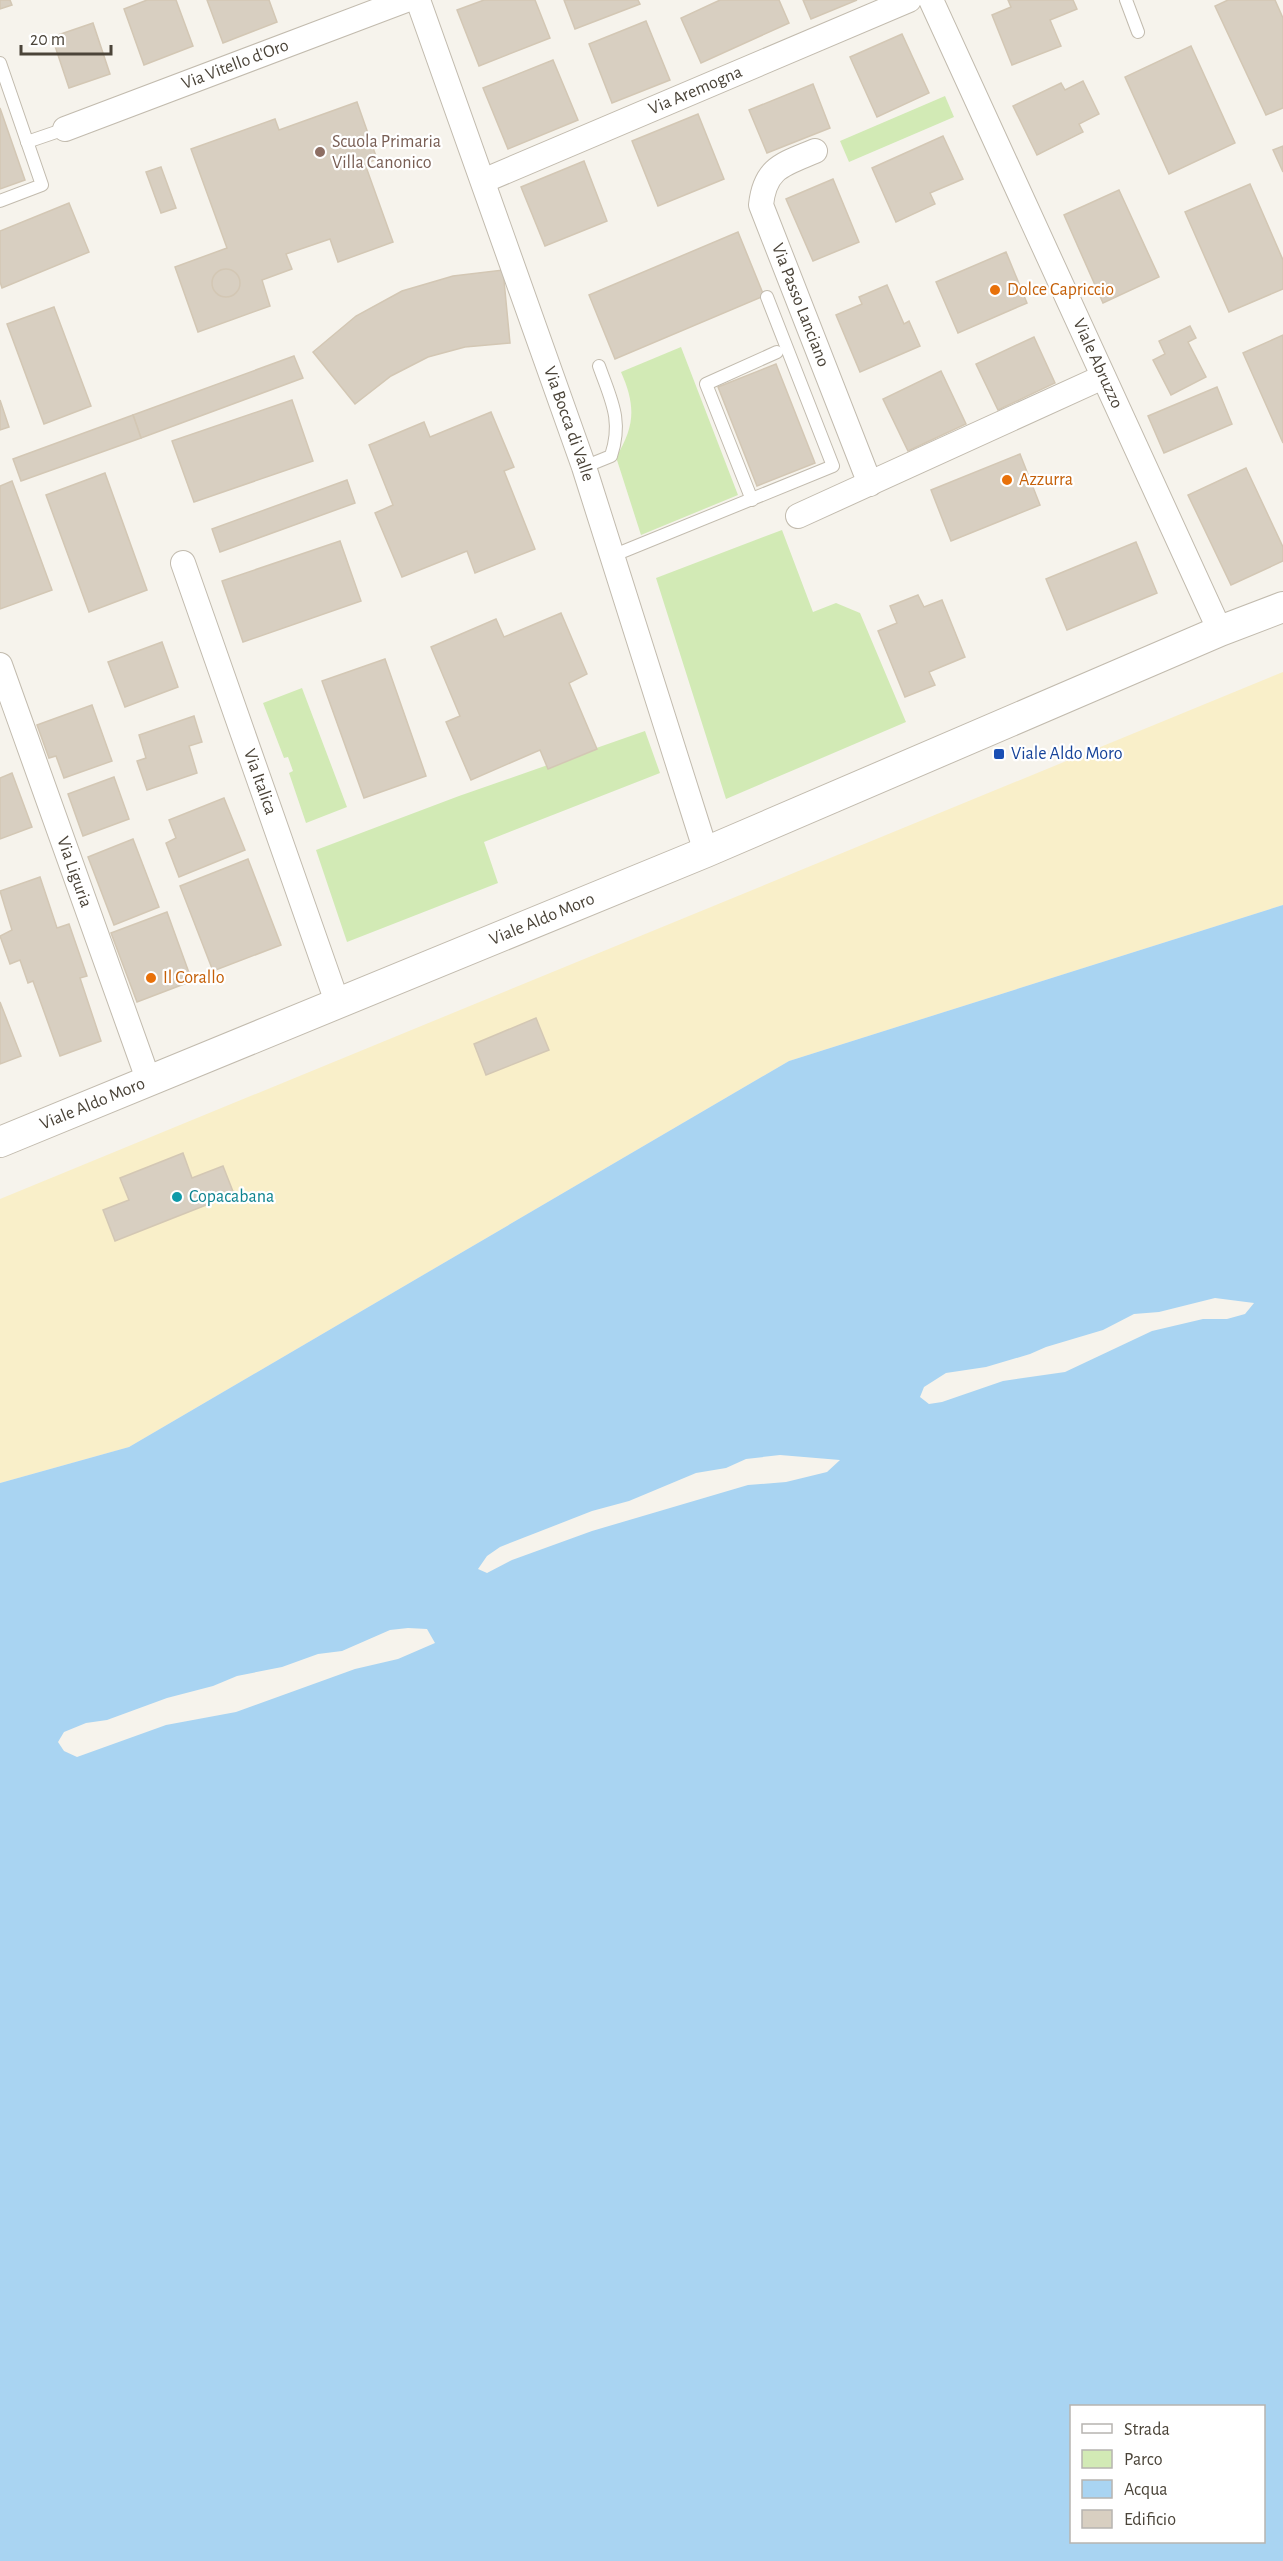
<svg xmlns="http://www.w3.org/2000/svg" width="1283" height="2561" font-family="'Alegreya Sans',sans-serif">
	<style>
		.green { fill: #d2eab5 }
		.sand { fill: #f9efc9 }
		.water { fill: #a9d4f2; fill-rule: evenodd }
		.pier { fill: #f6f3ec }
		.building { fill: #d8cfc1; stroke: #d3c7b4; stroke-width: 1.5 }
		.lines { fill: none; stroke-linecap: round; stroke-linejoin: round }
		.service-casing { stroke: #c2bbae; stroke-width: 14 }
		.minor-casing { stroke: #c2bbae; stroke-width: 26 }
		.tertiary-casing { stroke: #c2bbae; stroke-width: 32 }
		.service { stroke: #fff; stroke-width: 12 }
		.minor { stroke: #fff; stroke-width: 24 }
		.tertiary { stroke: #fff; stroke-width: 30 }
		.education-dot { fill: #8d6e63; stroke: #fff; stroke-width: 2 }
		.food-dot { fill: #e8710a; stroke: #fff; stroke-width: 2 }
		.transit-dot { fill: #1a4fb4; stroke: #fff; stroke-width: 2 }
		.culture-dot { fill: #0f9aa8; stroke: #fff; stroke-width: 2 }
		.labels { text-anchor: middle; dominant-baseline: central; stroke-width: 4.5; stroke-linejoin: round; paint-order: stroke }
		.street-label { font-size: 18px; fill: #4b4439; stroke: #fff }
		.education-label { font-size: 18px; fill: #785e54; stroke: #fff; text-anchor: start }
		.food-label { font-size: 18px; fill: #c56008; stroke: #fff; text-anchor: start }
		.transit-label { font-size: 18px; fill: #164399; stroke: #fff; text-anchor: start }
		.culture-label { font-size: 18px; fill: #0d838f; stroke: #fff; text-anchor: start }
	</style>
	<rect width="100%" height="100%" fill="#f6f3ec"/>
	<g class="green">
		<polygon points="945,96 954,117 849,162 840,141"/>
		<path d="M681 347 738 495 641 535 616 457C635 426 636 406 621 372Z"/>
		<polygon points="782,530 813,612 836,603 860,613 906,722 726,799 656,578"/>
		<polygon points="302,688 347,807 306,823 289,773 293,771 288,757 284,758 263,703"/>
		<polygon points="645,731 660,773 484,842 498,883 347,942 316,850 459,796"/>
	</g>
	<polygon class="sand" points="1283,672 1283,905 789,1061 129,1447 0,1483 0,1199"/>
	<path class="water" d="M1283 905V2561H0V1483L129 1447 789 1061ZM1072 2406H1264V2542H1072Z"/>
	<g class="pier">
		<polygon points="1215,1298 1254,1303 1245,1314 1227,1319 1203,1319 1152,1331 1065,1372 1003,1381 942,1402 929,1404 920,1397 924,1387 946,1373 986,1367 1030,1354 1046,1347 1103,1330 1134,1314 1159,1312"/>
		<polygon points="780,1455 840,1460 827,1472 786,1482 748,1485 592,1531 512,1560 487,1573 478,1569 487,1556 500,1547 592,1511 629,1501 696,1473 726,1468 746,1459"/>
		<polygon points="408,1628 427,1629 435,1643 398,1659 355,1669 236,1712 166,1725 77,1757 64,1751 58,1742 64,1732 86,1723 107,1720 167,1698 213,1686 237,1676 282,1667 318,1654 342,1651 390,1630"/>
	</g>
	<g class="building">
		<polygon points="0,0 10,0 12,5 0,9"/>
		<polygon points="147,0 176,0 193,46 144,65 124,9"/>
		<polygon points="207,0 269,0 277,22 223,43"/>
		<polygon points="484,0 535,0 550,38 479,66 457,10"/>
		<polygon points="564,0 638,0 640,4 575,29"/>
		<polygon points="720,0 779,0 789,23 701,63 681,18"/>
		<polygon points="803,0 857,0 811,19"/>
		<polygon points="1008,0 1073,0 1077,9 1050,20 1061,46 1012,65 992,15 1011,7"/>
		<polygon points="1228,0 1275,0 1283,18 1283,108 1266,115 1215,6"/>
		<polygon points="646,21 670,80 612,103 589,44"/>
		<polygon points="93,23 110,74 69,88 52,37"/>
		<polygon points="902,34 929,93 877,117 850,57"/>
		<polygon points="1191,46 1235,143 1169,174 1125,77"/>
		<polygon points="553,60 578,120 508,149 483,88"/>
		<polygon points="1083,81 1099,114 1079,124 1083,132 1037,155 1013,106 1061,83 1065,90"/>
		<polygon points="813,84 830,128 767,153 749,110"/>
		<polygon points="357,102 377,159 365,164 393,242 338,262 330,239 286,254 292,269 262,280 270,306 198,332 175,267 227,248 191,149 275,119 279,130"/>
		<polygon points="0,108 25,180 0,189"/>
		<polygon points="698,114 724,179 658,206 632,141"/>
		<polygon points="943,136 963,179 930,193 935,204 896,222 872,168"/>
		<polygon points="1283,146 1283,172 1273,150"/>
		<polygon points="584,161 607,221 545,246 521,187"/>
		<polygon points="161,167 176,208 161,213 146,172"/>
		<polygon points="833,179 859,242 813,261 786,199"/>
		<polygon points="1250,184 1283,260 1283,289 1229,312 1185,212"/>
		<polygon points="1119,190 1159,277 1103,303 1064,215"/>
		<polygon points="69,203 89,252 2,288 0,282 0,231"/>
		<polygon points="738,232 764,296 615,359 589,295"/>
		<polygon points="1006,252 1027,303 958,333 936,282"/>
		<circle cx="226" cy="283" r="14"/>
		<polygon points="503,270 510,343 465,347 428,357 391,376 355,404 313,352 356,316 402,291 453,276"/>
		<polygon points="887,285 904,324 909,321 920,346 860,372 836,315 862,304 859,297"/>
		<polygon points="54,307 91,406 44,424 7,324"/>
		<polygon points="1190,326 1196,338 1188,342 1206,377 1171,395 1153,360 1165,354 1159,341"/>
		<polygon points="1283,335 1283,443 1243,353"/>
		<polygon points="1034,337 1055,383 998,410 976,364"/>
		<polygon points="294,356 303,378 141,438 133,415"/>
		<polygon points="776,364 815,463 757,486 718,387"/>
		<polygon points="941,371 966,424 908,451 883,399"/>
		<polygon points="1217,387 1232,424 1164,453 1148,416"/>
		<polygon points="0,400 9,427 0,430"/>
		<polygon points="292,400 313,461 194,502 172,441"/>
		<polygon points="491,412 514,467 504,471 535,549 475,573 467,551 402,577 375,513 393,505 369,445 424,422 430,437"/>
		<polygon points="133,415 141,438 21,481 13,459"/>
		<polygon points="1020,454 1040,505 951,541 931,490"/>
		<polygon points="1246,468 1283,547 1283,561 1231,585 1188,495"/>
		<polygon points="105,473 147,590 89,612 46,495"/>
		<polygon points="347,480 355,503 220,552 212,529"/>
		<polygon points="12,481 52,590 0,609 0,486"/>
		<polygon points="340,541 361,601 243,642 222,581"/>
		<polygon points="1136,542 1157,593 1067,630 1046,579"/>
		<polygon points="918,595 924,607 942,600 965,657 929,672 935,685 905,697 878,631 897,623 890,606"/>
		<polygon points="561,613 587,674 569,683 597,749 548,769 540,750 471,780 446,722 460,716 431,647 496,619 504,637"/>
		<polygon points="162,642 178,687 125,707 108,662"/>
		<polygon points="385,659 426,776 364,798 322,681"/>
		<polygon points="92,705 112,761 64,778 56,756 49,758 37,725"/>
		<polygon points="194,716 202,742 189,746 197,773 147,790 137,761 146,758 139,735"/>
		<polygon points="12,773 32,827 0,839 0,778"/>
		<polygon points="114,777 129,819 83,836 68,794"/>
		<polygon points="224,798 245,850 179,877 166,843 176,838 169,820"/>
		<polygon points="133,839 159,907 114,925 88,857"/>
		<polygon points="248,859 281,945 213,971 180,886"/>
		<polygon points="40,877 57,928 69,924 87,976 80,978 101,1041 60,1056 33,981 28,983 20,960 10,964 0,936 12,930 0,891"/>
		<polygon points="167,912 192,981 137,1002 111,933"/>
		<polygon points="0,1002 21,1056 0,1064"/>
		<polygon points="536,1018 549,1050 486,1075 474,1044"/>
		<polygon points="183,1153 192,1178 223,1166 234,1194 115,1241 103,1210 129,1200 120,1178"/>
	</g>
	<g class="lines">
		<g class="service-casing">
			<g id="service">
				<polyline points="1126,0 1138,32"/>
				<polyline points="0,63 42,185 0,201"/>
				<polyline points="27,142 65,129"/>
				<path d="M584 467 611 456C623 420 611 400 599 366"/>
				<polyline points="752,500 706,384 777,352"/>
				<polyline points="612,556 833,466 767,297"/>
			</g>
		</g>
		<g class="minor-casing">
			<g id="minor">
				<path id="s1" d="M418 0 584 467 706 852"/>
				<path id="s2" d="M931 0 1220 631"/>
				<path id="s3" d="M65 129 406 0"/>
				<path id="s4" d="M815 151C784 164 765 167 761 205L870 484"/>
				<path id="s5" d="M483 181 909 0"/>
				<polyline points="798,516 1103,377"/>
				<path id="s6" d="M183 563 337 1002"/>
				<path id="s7" d="M0 665 148 1079"/>
			</g>
		</g>
		<g class="tertiary-casing">
			<g id="tertiary">
				<path id="s8" d="M0 1142 706 852 1220 631 1283 607"/>
			</g>
		</g>
		<use href="#service" class="service"/>
		<use href="#minor" class="minor"/>
		<use href="#tertiary" class="tertiary"/>
	</g>
	<circle class="education-dot" cx="320" cy="152" r="6"/>
	<g class="food-dot">
		<circle cx="995" cy="290" r="6"/>
		<circle cx="1007" cy="480" r="6"/>
		<circle cx="151" cy="978" r="6"/>
	</g>
	<rect class="transit-dot" x="993" y="748" width="12" height="12" rx="3"/>
	<circle class="culture-dot" cx="177" cy="1197" r="6"/>
	<g class="labels">
		<g class="street-label">
			<text stroke="none"><textPath href="#s3" startOffset="182">Via Vitello d'Oro</textPath></text>
			<text stroke="none"><textPath href="#s5" startOffset="231">Via Aremogna</textPath></text>
			<text stroke="none"><textPath href="#s4" startOffset="190">Via Passo Lanciano</textPath></text>
			<text stroke="none"><textPath href="#s2" startOffset="400">Viale Abruzzo</textPath></text>
			<text stroke="none"><textPath href="#s1" startOffset="450">Via Bocca di Valle</textPath></text>
			<text stroke="none"><textPath href="#s6" startOffset="232">Via Italica</textPath></text>
			<text stroke="none"><textPath href="#s7" startOffset="220">Via Liguria</textPath></text>
			<text stroke="none"><textPath href="#s8" startOffset="586">Viale Aldo Moro</textPath></text>
			<text stroke="none"><textPath href="#s8" startOffset="100">Viale Aldo Moro</textPath></text>
		</g>
		<g class="education-label">
			<text x="332" y="142">Scuola Primaria<tspan x="332" dy="21">Villa Canonico</tspan></text>
		</g>
		<g class="food-label">
			<text x="1007" y="290">Dolce Capriccio</text>
			<text x="1019" y="480">Azzurra</text>
			<text x="163" y="978">Il Corallo</text>
		</g>
		<g class="transit-label">
			<text x="1011" y="754">Viale Aldo Moro</text>
		</g>
		<g class="culture-label">
			<text x="189" y="1197">Copacabana</text>
		</g>
	</g>
	<rect x="1070" y="2405" width="195" height="138" fill="#ffffff" stroke="#b7b4b0" stroke-width="1.5"/>
	<rect x="1082" y="2424" width="30" height="9" fill="#ffffff" stroke="#b7b4b0" stroke-width="1.5"/>
	<text x="1124" y="2435" font-size="18" fill="#4b4439">Strada</text>
	<rect x="1082" y="2450" width="30" height="18" fill="#d2eab5" stroke="#b7b4b0" stroke-width="1.5"/>
	<text x="1124" y="2465" font-size="18" fill="#4b4439">Parco</text>
	<rect x="1082" y="2480" width="30" height="18" fill="#a9d4f2" stroke="#b7b4b0" stroke-width="1.5"/>
	<text x="1124" y="2495" font-size="18" fill="#4b4439">Acqua</text>
	<rect x="1082" y="2510" width="30" height="18" fill="#d8cfc1" stroke="#b7b4b0" stroke-width="1.5"/>
	<text x="1124" y="2525" font-size="18" fill="#4b4439">Edificio</text>
	<path d="M21 45v9h90v-9" fill="none" stroke="#4b4439" stroke-width="3"/>
	<text x="30" y="45" font-size="18" fill="#4b4439" stroke="#ffffff" stroke-width="4.5" paint-order="stroke">20 m</text>
</svg>
